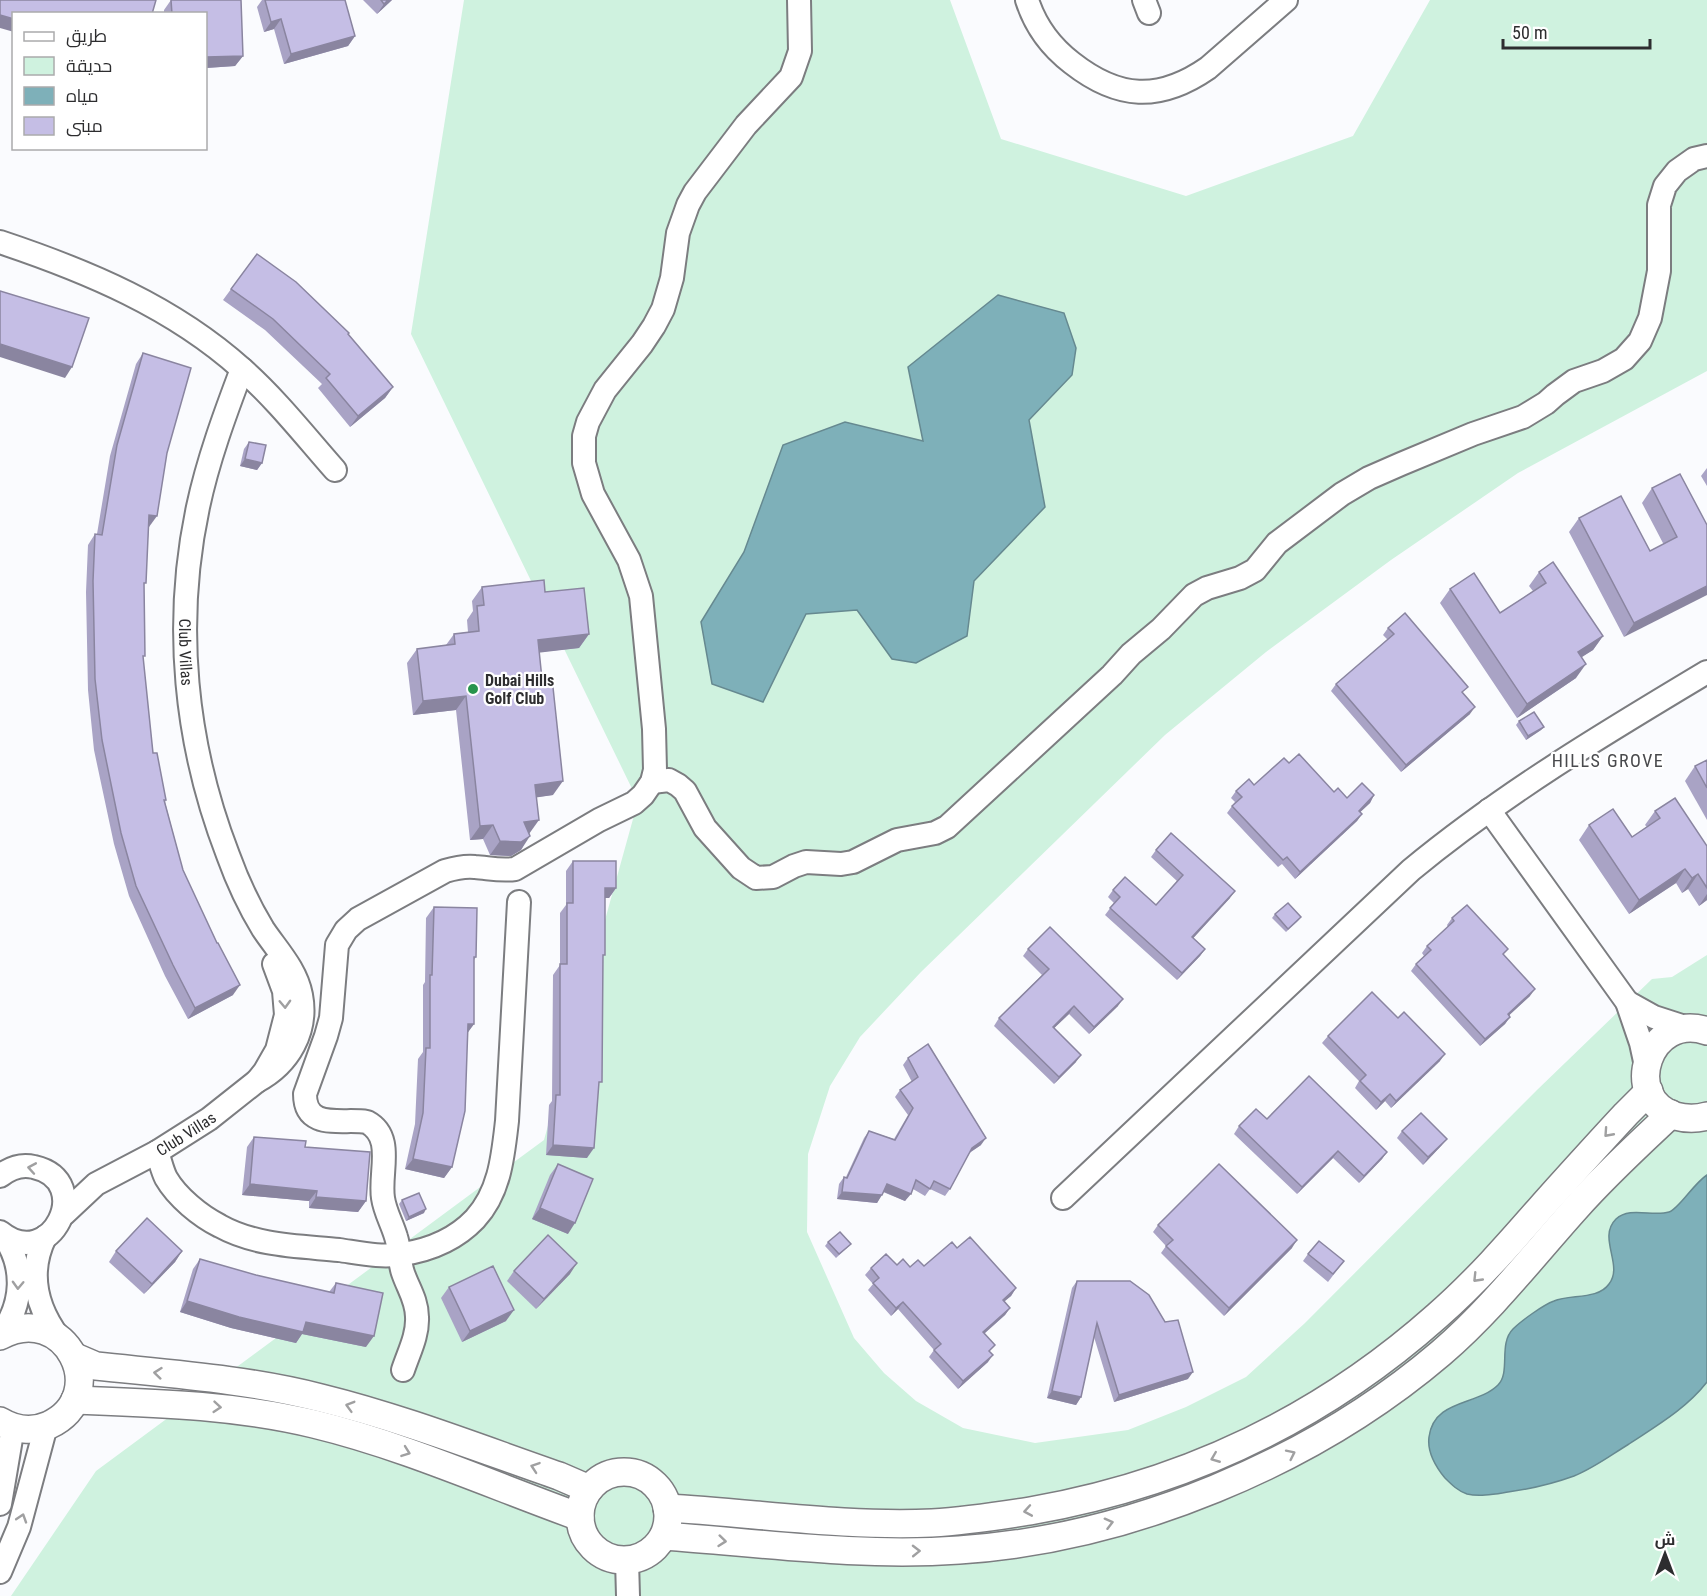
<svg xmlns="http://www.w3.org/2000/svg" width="1707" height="1596" font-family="'Roboto Condensed',Cairo,sans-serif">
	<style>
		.green { fill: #cff2df }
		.water { fill: #7eb0b9; stroke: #668990; stroke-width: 1.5 }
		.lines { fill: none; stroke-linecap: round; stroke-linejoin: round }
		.minor-casing { stroke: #7c7d80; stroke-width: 26 }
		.tertiary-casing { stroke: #7c7d80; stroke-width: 30 }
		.minor { stroke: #fff; stroke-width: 22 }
		.tertiary { stroke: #fff; stroke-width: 27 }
		.wall { fill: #a9a3c5 }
		.shaded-wall { fill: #8a85a0 }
		.building { fill: #c5bee5; stroke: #8a85a0; stroke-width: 1.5 }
		.oneway { stroke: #a0a0a1 }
		.poi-dot { fill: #27944c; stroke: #fff; stroke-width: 2 }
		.labels { text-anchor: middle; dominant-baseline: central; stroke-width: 4.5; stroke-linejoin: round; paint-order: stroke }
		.street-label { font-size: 16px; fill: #2d2d2f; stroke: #fff }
		.poi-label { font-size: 16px; font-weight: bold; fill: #2d2d2f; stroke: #fff; text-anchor: start }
		.neighbourhood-label { font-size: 18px; letter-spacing: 1.5px; fill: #494a4d; stroke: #fff }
	</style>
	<rect width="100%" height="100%" fill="#fafbfe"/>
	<polygon class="green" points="464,0 950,0 1001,139 1186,196 1353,136 1430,0 1707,0 1707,371 1518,473 1391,560 1266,652 1165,735 921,972 860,1037 830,1086 808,1154 807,1232 854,1338 884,1373 916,1401 963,1428 1035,1443 1128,1430 1186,1407 1246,1377 1305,1323 1537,1090 1652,979 1672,977 1707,955 1707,1596 11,1596 96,1471 544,1140 638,801 411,334"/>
	<g class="water">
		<polygon points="998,295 1064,313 1076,348 1072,375 1029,420 1045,507 974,581 967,636 916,663 892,659 857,610 806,614 763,702 712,684 701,622 744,552 783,445 845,422 923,441 908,367"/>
		<path d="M1707 1175V1382C1686 1409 1656 1426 1629 1444 1611 1455 1594 1468 1574 1476 1552 1484 1530 1489 1508 1492 1495 1494 1480 1497 1467 1494 1458 1491 1452 1485 1445 1478 1436 1467 1427 1452 1429 1437 1434 1399 1477 1406 1498 1385 1511 1372 1498 1344 1513 1329 1521 1321 1543 1305 1554 1301 1570 1294 1598 1300 1609 1284 1624 1265 1597 1238 1616 1219 1630 1206 1652 1217 1669 1212 1678 1210 1694 1183 1707 1175Z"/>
	</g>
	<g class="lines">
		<g class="minor-casing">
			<g id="minor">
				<path d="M1027 0C1035 25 1051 47 1072 63 1118 99 1159 102 1208 68L1286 0"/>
				<polyline points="1144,0 1149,13"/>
				<path d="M0 242C87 271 173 307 242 369 276 399 305 436 335 470"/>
				<path id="s1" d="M242 369C225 414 208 460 198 507 173 624 185 744 228 855 237 880 249 906 263 929 277 950 296 969 301 995 308 1031 289 1064 257 1081"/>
				<polyline points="652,782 669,780 678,785 685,791 705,828 741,868 756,878 773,877 794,866 806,862 841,864 853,862 897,840 935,833 947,827 1112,675 1131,654 1161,629 1194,595 1207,588 1240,578 1255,570 1277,543 1342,494 1369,478 1401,464 1473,434 1523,417 1546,403 1555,395 1574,381 1603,371 1624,359 1640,341 1650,318 1659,271 1659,205 1665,186 1677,171 1694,159 1707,156"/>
				<polyline points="1489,810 1627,1002 1641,1043 1646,1066"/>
				<polyline points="1627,1002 1654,1017 1688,1028"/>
				<path d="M157 1152C160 1160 162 1170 166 1178 177 1197 200 1216 220 1226 256 1246 299 1246 339 1250 360 1253 382 1258 403 1254 429 1250 456 1239 475 1219 500 1192 503 1156 507 1121L519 902"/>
				<path d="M0 1176C10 1168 22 1164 34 1167 96 1181 51 1274 0 1232"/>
				<path d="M1063 1198 1411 870C1503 794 1605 733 1707 672"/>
				<path id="s2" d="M64 1214 96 1184 157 1152 209 1119 257 1081 265 1071 277 1050 286 1015 284 991 274 964"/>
				<path d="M45 1237C28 1272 36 1307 59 1338"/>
				<path d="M0 1335C24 1304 25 1266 3 1235"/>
				<path d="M403 1370C409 1352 418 1335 417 1317 417 1300 408 1288 403 1273 399 1262 400 1249 396 1237 392 1223 385 1212 383 1198 379 1172 395 1137 367 1122 343 1118 305 1131 305 1094L326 1036 331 1018 337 945 346 930 358 919 445 871C455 868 465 866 475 867 489 868 500 871 515 869L599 820 634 803 643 795 652 782 655 770 654 729 641 596 629 560 593 494 584 463V436L588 422 605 390 642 344 654 326 663 309 672 278 678 233 688 205 695 192 746 125 791 77 800 51 799 0"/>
				<polyline points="0,1504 13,1427"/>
				<polyline points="627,1560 628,1596"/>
				<polyline points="0,1572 19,1527 46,1426"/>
			</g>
		</g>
		<g class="tertiary-casing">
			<g id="tertiary">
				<path d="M1707 1031C1649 1011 1620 1098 1675 1116 1686 1119 1697 1119 1707 1116"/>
				<path d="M0 1336C65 1300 113 1395 49 1425 33 1432 15 1430 0 1421"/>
				<path d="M75 1357 96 1366C171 1374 247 1379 321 1398 402 1418 481 1449 559 1476L589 1489"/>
				<path d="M75 1400C156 1403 235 1405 314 1424 405 1446 491 1485 580 1517"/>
				<circle cx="624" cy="1516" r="44"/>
				<path d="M667 1508C755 1513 844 1527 932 1523 965 1521 998 1516 1030 1511 1185 1484 1320 1420 1437 1316 1476 1282 1510 1243 1544 1204 1571 1174 1598 1144 1626 1114L1649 1091"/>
				<path d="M664 1536C762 1543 860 1557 959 1550 1129 1539 1312 1463 1441 1353 1491 1310 1532 1257 1576 1208 1605 1175 1638 1145 1671 1114"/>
			</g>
		</g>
		<use href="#minor" class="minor"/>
		<use href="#tertiary" class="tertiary"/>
	</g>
	<g class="wall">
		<polygon points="171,0 241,0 243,56 235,66 206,68 206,14 164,14 164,10"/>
		<polygon points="262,0 345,0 355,36 348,46 284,64 274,29 264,32 257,7"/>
		<polygon points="363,0 392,0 377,14"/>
		<polygon points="257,254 348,334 393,387 385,398 350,427 318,388 322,384 265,330 223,300"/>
		<polygon points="143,353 167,453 149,527 144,586 143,659 153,753 166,800 165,802 183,870 233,995 188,1019 165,976 129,896 114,844 94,750 88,690 86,592 88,545 95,534 97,534 110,456 136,364"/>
		<polygon points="249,442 262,463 257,470 240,466 244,449"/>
		<polygon points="1707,468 1707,486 1701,476"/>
		<polygon points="1652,488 1707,525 1624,637 1569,532 1579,518 1650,551 1664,545 1642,503"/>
		<polygon points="1539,572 1603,636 1593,650 1581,657 1576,678 1517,718 1440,603 1450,589 1500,613 1533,591 1529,586"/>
		<polygon points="482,587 545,592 589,634 579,648 539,652 553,795 537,797 529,834 521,850 511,856 490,855 483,839 470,840 456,710 413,715 407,663 417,649 446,645 454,634 468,632 467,620 473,611 472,601"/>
		<polygon points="1388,628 1463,693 1470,714 1401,772 1331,691 1336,684 1388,640 1383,635"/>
		<polygon points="1519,721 1544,727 1541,730 1526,740 1516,725"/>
		<polygon points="1707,760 1707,820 1685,781 1695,766"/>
		<polygon points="1289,763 1334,792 1347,798 1374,795 1370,803 1360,812 1362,814 1357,821 1295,879 1282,864 1278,867 1227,813 1235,802 1231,798 1236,791 1254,785"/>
		<polygon points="1655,811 1707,846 1707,900 1699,906 1688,889 1682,893 1676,883 1629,914 1579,840 1589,825 1632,837 1647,827 1645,825"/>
		<polygon points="1156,850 1230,898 1193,938 1205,949 1200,956 1177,980 1105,915 1114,903 1108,897 1113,890 1156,905 1177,881 1151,857"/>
		<polygon points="573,861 616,888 609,898 605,898 598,1088 587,1158 546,1155 549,1105 552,1101 553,975 560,965 560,913 566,905 566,871"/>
		<polygon points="434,907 476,957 474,960 474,1024 468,1032 452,1167 444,1178 405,1169 415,1124 418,1059 423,1052 423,985 425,982 426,918"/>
		<polygon points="1275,914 1301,917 1298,921 1286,932 1272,918"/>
		<polygon points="1452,918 1504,955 1530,996 1509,1015 1510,1017 1505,1024 1480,1046 1411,971 1416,964 1424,956 1422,953 1427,946 1448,927 1447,925"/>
		<polygon points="1028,949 1118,1006 1089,1034 1069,1014 1054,1028 1076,1062 1054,1084 994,1026 999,1018 1042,975 1023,956"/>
		<polygon points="1328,1036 1440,1061 1391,1108 1385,1101 1376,1110 1355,1088 1359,1081 1322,1043"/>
		<polygon points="908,1058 981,1145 968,1154 950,1189 945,1196 930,1189 925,1196 913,1189 905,1201 883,1192 877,1203 837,1199 839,1184 844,1177 846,1177 864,1138 869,1131 894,1139 908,1115 895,1097 900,1090 912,1082 903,1065"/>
		<polygon points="1267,1119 1387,1152 1382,1159 1359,1183 1333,1158 1297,1194 1234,1134 1239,1126"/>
		<polygon points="1402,1131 1447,1139 1441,1146 1423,1165 1397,1138"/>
		<polygon points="254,1137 305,1147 366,1201 358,1212 309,1208 309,1201 242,1195 247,1147"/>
		<polygon points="558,1164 568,1234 532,1219 550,1175"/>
		<polygon points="402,1200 424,1213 406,1221 399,1204"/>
		<polygon points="1158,1225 1292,1248 1224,1316 1161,1253 1166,1246 1153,1232"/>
		<polygon points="828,1242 851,1244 848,1247 836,1258 825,1246"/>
		<polygon points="957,1248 1016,1288 1011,1296 1004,1301 1010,1308 1005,1315 984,1334 990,1352 988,1362 958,1389 929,1357 934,1350 898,1309 891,1316 868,1290 873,1284 865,1275 871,1268 897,1265 910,1267 924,1266"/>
		<polygon points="116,1251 182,1251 175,1262 144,1294 109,1262"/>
		<polygon points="1308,1254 1344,1261 1328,1282 1303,1261"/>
		<polygon points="200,1259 256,1275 329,1292 336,1283 366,1347 302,1334 296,1343 231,1328 180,1312 193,1269"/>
		<polygon points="514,1271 570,1274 536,1309 507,1281"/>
		<polygon points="1077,1281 1165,1322 1188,1379 1114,1402 1094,1337 1081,1397 1076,1405 1047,1398 1072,1288"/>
		<polygon points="449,1287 506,1321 462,1342 441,1298"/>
	</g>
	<g class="shaded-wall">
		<polygon points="388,0 392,0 377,14 384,4"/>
		<polygon points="0,15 14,19 14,32 0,28"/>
		<polygon points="281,19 274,29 264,32 271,22"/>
		<polygon points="355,36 348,46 284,64 291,54"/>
		<polygon points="243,56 235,66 206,68 206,57"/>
		<polygon points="0,344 72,367 65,378 0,357"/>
		<polygon points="393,387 385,398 350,427 358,416"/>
		<polygon points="245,459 262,463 257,470 240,466"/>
		<polygon points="149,515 157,516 149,527"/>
		<polygon points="1707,586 1707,595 1624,637 1634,623"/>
		<polygon points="589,634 579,648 528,654 538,640"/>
		<polygon points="1603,636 1593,650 1568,666 1578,652"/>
		<polygon points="1586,664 1576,678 1517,718 1527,704"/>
		<polygon points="466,696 456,710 413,715 423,701"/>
		<polygon points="1475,707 1470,714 1401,772 1406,765"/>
		<polygon points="1544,727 1541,730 1526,740 1528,736"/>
		<polygon points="563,781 553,795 526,799 535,785"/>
		<polygon points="1374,795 1370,803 1354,818 1359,811"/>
		<polygon points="1362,814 1357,821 1295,879 1300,872"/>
		<polygon points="539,820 529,834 524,822"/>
		<polygon points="493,825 483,839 470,840 480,826"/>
		<polygon points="530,836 521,850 511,856 490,855 500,841"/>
		<polygon points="1685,869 1676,883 1629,914 1639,900"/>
		<polygon points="1698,874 1688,889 1682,893 1692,878"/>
		<polygon points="605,888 616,888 609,898 598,898"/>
		<polygon points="1235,891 1230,898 1187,945 1192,937"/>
		<polygon points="1707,894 1707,900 1699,906"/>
		<polygon points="1205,949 1200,956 1177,980 1182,973"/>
		<polygon points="240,985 233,995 188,1019 195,1008"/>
		<polygon points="1535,989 1530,996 1503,1021 1508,1014"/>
		<polygon points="1123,999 1118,1006 1089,1034 1094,1027"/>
		<polygon points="1074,1006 1069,1014 1048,1034 1053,1027"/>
		<polygon points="1510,1017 1505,1024 1480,1046 1485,1039"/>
		<polygon points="468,1024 474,1024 466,1035"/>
		<polygon points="1445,1054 1440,1061 1391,1108 1396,1101"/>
		<polygon points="1081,1055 1076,1062 1054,1084 1059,1077"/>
		<polygon points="1390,1094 1385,1101 1376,1110 1381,1102"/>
		<polygon points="986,1138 981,1145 966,1155 972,1148"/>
		<polygon points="1447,1139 1441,1146 1423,1165 1428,1157"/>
		<polygon points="553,1145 594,1148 587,1158 546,1155"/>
		<polygon points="1338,1151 1333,1158 1297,1194 1302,1187"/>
		<polygon points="1387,1152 1382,1159 1359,1183 1364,1176"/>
		<polygon points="413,1159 452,1167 444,1178 405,1169"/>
		<polygon points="250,1184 317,1191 309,1201 242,1195"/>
		<polygon points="887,1184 911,1194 905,1201 882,1191"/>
		<polygon points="842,1192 882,1195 877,1203 837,1199"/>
		<polygon points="316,1197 366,1201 358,1212 309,1208"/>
		<polygon points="540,1208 575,1223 568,1234 532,1219"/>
		<polygon points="426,1209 424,1213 406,1221 409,1217"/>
		<polygon points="1297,1240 1292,1248 1224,1316 1229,1308"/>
		<polygon points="182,1251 175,1262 144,1294 152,1284"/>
		<polygon points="577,1263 570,1274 536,1309 544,1299"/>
		<polygon points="1016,1288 1011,1296 998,1307 1003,1300"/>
		<polygon points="187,1301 306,1322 374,1336 366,1347 302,1334 296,1343 231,1328 180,1312"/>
		<polygon points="903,1302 898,1309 891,1316 896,1308"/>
		<polygon points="1010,1308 1005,1315 978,1339 983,1332"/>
		<polygon points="514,1310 506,1321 462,1342 470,1331"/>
		<polygon points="993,1355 988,1362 958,1389 963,1381"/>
		<polygon points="1193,1372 1188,1379 1114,1402 1119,1395"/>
		<polygon points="1052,1391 1081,1397 1076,1405 1047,1398"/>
	</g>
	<g class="building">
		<polygon points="0,0 156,0 152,14 14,14 14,19 0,15"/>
		<polygon points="171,0 241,0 243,56 206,57 206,14 172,14"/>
		<polygon points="265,0 345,0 355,36 291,54 281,19 271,22"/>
		<polygon points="381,0 388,0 384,4"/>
		<polygon points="257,254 296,282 349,333 348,334 393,387 358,416 326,378 330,374 273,319 231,289"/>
		<polygon points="0,291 89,318 72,367 0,344"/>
		<polygon points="143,353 191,368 167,453 157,516 149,515 146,583 144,583 145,656 143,656 153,753 157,753 166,800 164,800 183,870 217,943 218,943 240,985 195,1008 173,965 136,886 121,833 102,740 95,679 93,581 95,534 102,535 117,445"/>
		<polygon points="249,442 266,445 262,463 245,459"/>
		<polygon points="1680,474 1707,525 1707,586 1634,623 1579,518 1621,496 1650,551 1677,537 1652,488"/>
		<polygon points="1553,562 1603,636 1578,652 1586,664 1527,704 1450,589 1474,573 1500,613 1546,583 1539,572"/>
		<polygon points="544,580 545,592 584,588 589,634 538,640 542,679 552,678 563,781 535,785 539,820 524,822 530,836 521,842 500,841 493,825 480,826 466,696 423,701 417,649 455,644 454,634 479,631 477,606 484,605 482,587"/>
		<polygon points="1405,613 1468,687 1462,692 1475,707 1406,765 1336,684 1394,634 1388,628"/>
		<polygon points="1534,712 1544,727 1528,736 1519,721"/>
		<polygon points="1299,754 1334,792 1338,788 1347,798 1362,783 1374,795 1359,811 1362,814 1300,872 1287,857 1283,860 1232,806 1242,797 1236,791 1249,779 1254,785 1284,758 1289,763"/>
		<polygon points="1707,760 1707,788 1695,766"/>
		<polygon points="1675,798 1707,846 1707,888 1698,874 1692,878 1685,869 1639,900 1589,825 1613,809 1632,837 1660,818 1655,811"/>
		<polygon points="1171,833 1235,891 1192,937 1205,949 1182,973 1110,908 1120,897 1113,890 1125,877 1156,905 1183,875 1156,850"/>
		<polygon points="573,861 616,861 616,888 605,888 605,955 603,955 602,1082 599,1082 594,1148 553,1145 556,1095 560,1095 560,964 567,964 567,903 573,903"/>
		<polygon points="1288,903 1301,917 1288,929 1275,914"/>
		<polygon points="1467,905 1508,949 1503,954 1535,989 1508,1014 1510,1017 1485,1039 1416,964 1431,950 1427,946 1454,921 1452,918"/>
		<polygon points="434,907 477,908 476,957 474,957 474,1024 468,1024 465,1111 452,1167 413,1159 423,1113 426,1048 430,1048 430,975 432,975"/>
		<polygon points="1050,927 1123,999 1094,1027 1074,1006 1053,1027 1081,1055 1059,1077 999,1018 1049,969 1028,949"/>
		<polygon points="1372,992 1398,1018 1404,1012 1445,1054 1396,1101 1390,1094 1381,1102 1360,1081 1366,1075 1328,1036"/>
		<polygon points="928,1044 986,1138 972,1148 950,1189 934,1181 930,1189 916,1180 911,1194 887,1184 882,1195 842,1192 844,1177 847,1178 869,1131 895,1140 913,1108 900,1090 918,1077 908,1058"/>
		<polygon points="1309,1076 1387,1152 1364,1176 1338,1151 1302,1187 1239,1126 1256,1109 1267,1119"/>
		<polygon points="1421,1113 1447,1139 1428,1157 1402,1131"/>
		<polygon points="254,1137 306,1141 305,1147 370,1152 366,1201 316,1197 317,1191 250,1184"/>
		<polygon points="558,1164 593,1179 575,1223 540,1208"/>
		<polygon points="1219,1164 1297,1240 1229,1308 1166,1246 1173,1240 1158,1225"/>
		<polygon points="419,1193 426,1209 409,1217 402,1200"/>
		<polygon points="147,1218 182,1251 152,1284 116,1251"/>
		<polygon points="840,1232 851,1244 839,1254 828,1242"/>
		<polygon points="548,1235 577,1263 544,1299 514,1271"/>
		<polygon points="970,1237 1016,1288 1003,1300 1010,1308 983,1332 995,1345 989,1351 993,1355 963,1381 934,1350 941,1344 903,1302 896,1308 873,1283 879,1278 871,1268 886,1254 897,1265 903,1259 910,1267 918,1260 924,1266 952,1242 957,1248"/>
		<polygon points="1319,1241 1344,1261 1333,1274 1308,1254"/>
		<polygon points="200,1259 256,1275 334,1293 336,1283 383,1293 374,1336 306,1322 303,1332 239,1317 187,1301"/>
		<polygon points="493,1266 514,1310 470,1331 449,1287"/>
		<polygon points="1077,1281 1130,1281 1149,1295 1165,1322 1178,1320 1193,1372 1119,1395 1097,1323 1081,1397 1052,1391"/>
	</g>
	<defs><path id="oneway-chevron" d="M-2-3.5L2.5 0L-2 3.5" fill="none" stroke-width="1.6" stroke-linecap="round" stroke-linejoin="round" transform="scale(1.5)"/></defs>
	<g class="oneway">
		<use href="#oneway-chevron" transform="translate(285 1004) rotate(88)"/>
		<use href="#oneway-chevron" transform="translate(1608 1133) rotate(132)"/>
		<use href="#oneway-chevron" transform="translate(32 1168) rotate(-170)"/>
		<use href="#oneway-chevron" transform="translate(1477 1278) rotate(134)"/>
		<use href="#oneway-chevron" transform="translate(18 1285) rotate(92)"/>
		<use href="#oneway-chevron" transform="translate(158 1373) rotate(-174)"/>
		<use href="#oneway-chevron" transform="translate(350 1406) rotate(-164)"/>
		<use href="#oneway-chevron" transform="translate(217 1407) rotate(5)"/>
		<use href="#oneway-chevron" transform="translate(406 1452) rotate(20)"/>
		<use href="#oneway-chevron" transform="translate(1291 1454) rotate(-26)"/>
		<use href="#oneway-chevron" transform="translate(1215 1458) rotate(158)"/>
		<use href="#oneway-chevron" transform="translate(535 1467) rotate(-161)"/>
		<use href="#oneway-chevron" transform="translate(1028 1511) rotate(170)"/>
		<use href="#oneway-chevron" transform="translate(22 1518) rotate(-72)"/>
		<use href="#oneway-chevron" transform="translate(1109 1523) rotate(-15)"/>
		<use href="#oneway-chevron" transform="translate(722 1541) rotate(6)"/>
		<use href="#oneway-chevron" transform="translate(916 1551) rotate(-1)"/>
	</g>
	<circle class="poi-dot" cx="473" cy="689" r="6"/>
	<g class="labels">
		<g class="street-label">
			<text stroke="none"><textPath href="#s1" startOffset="291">Club Villas</textPath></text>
			<text stroke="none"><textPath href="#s2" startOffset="147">Club Villas</textPath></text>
		</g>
		<g class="poi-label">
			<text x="485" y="680">Dubai Hills<tspan x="485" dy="18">Golf Club</tspan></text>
		</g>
		<g class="neighbourhood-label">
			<text x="1608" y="760">HILLS GROVE</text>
		</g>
	</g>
	<rect x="12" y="12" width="195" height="138" fill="#ffffff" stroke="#ababac" stroke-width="1.5"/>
	<rect x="24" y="32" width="30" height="9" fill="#ffffff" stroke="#ababac" stroke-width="1.5"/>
	<text x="66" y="42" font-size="18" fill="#2d2d2f">طريق</text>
	<rect x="24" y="57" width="30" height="18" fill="#cff2df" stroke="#ababac" stroke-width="1.5"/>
	<text x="66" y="72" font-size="18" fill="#2d2d2f">حديقة</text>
	<rect x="24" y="87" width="30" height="18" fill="#7eb0b9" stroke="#ababac" stroke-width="1.5"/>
	<text x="66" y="102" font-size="18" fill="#2d2d2f">مياه</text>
	<rect x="24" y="117" width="30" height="18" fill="#c5bee5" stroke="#ababac" stroke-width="1.5"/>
	<text x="66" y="132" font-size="18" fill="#2d2d2f">مبنى</text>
	<g transform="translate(1665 1554)" stroke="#ffffff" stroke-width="4.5" paint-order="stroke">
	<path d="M0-4.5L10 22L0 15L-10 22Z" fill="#2d2d2f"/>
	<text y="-9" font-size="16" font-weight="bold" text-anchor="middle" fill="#2d2d2f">ش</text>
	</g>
	<path d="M1503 39v9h147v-9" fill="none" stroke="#2d2d2f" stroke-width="3"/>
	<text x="1512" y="39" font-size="18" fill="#2d2d2f" stroke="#ffffff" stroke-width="4.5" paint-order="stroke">50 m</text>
</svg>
